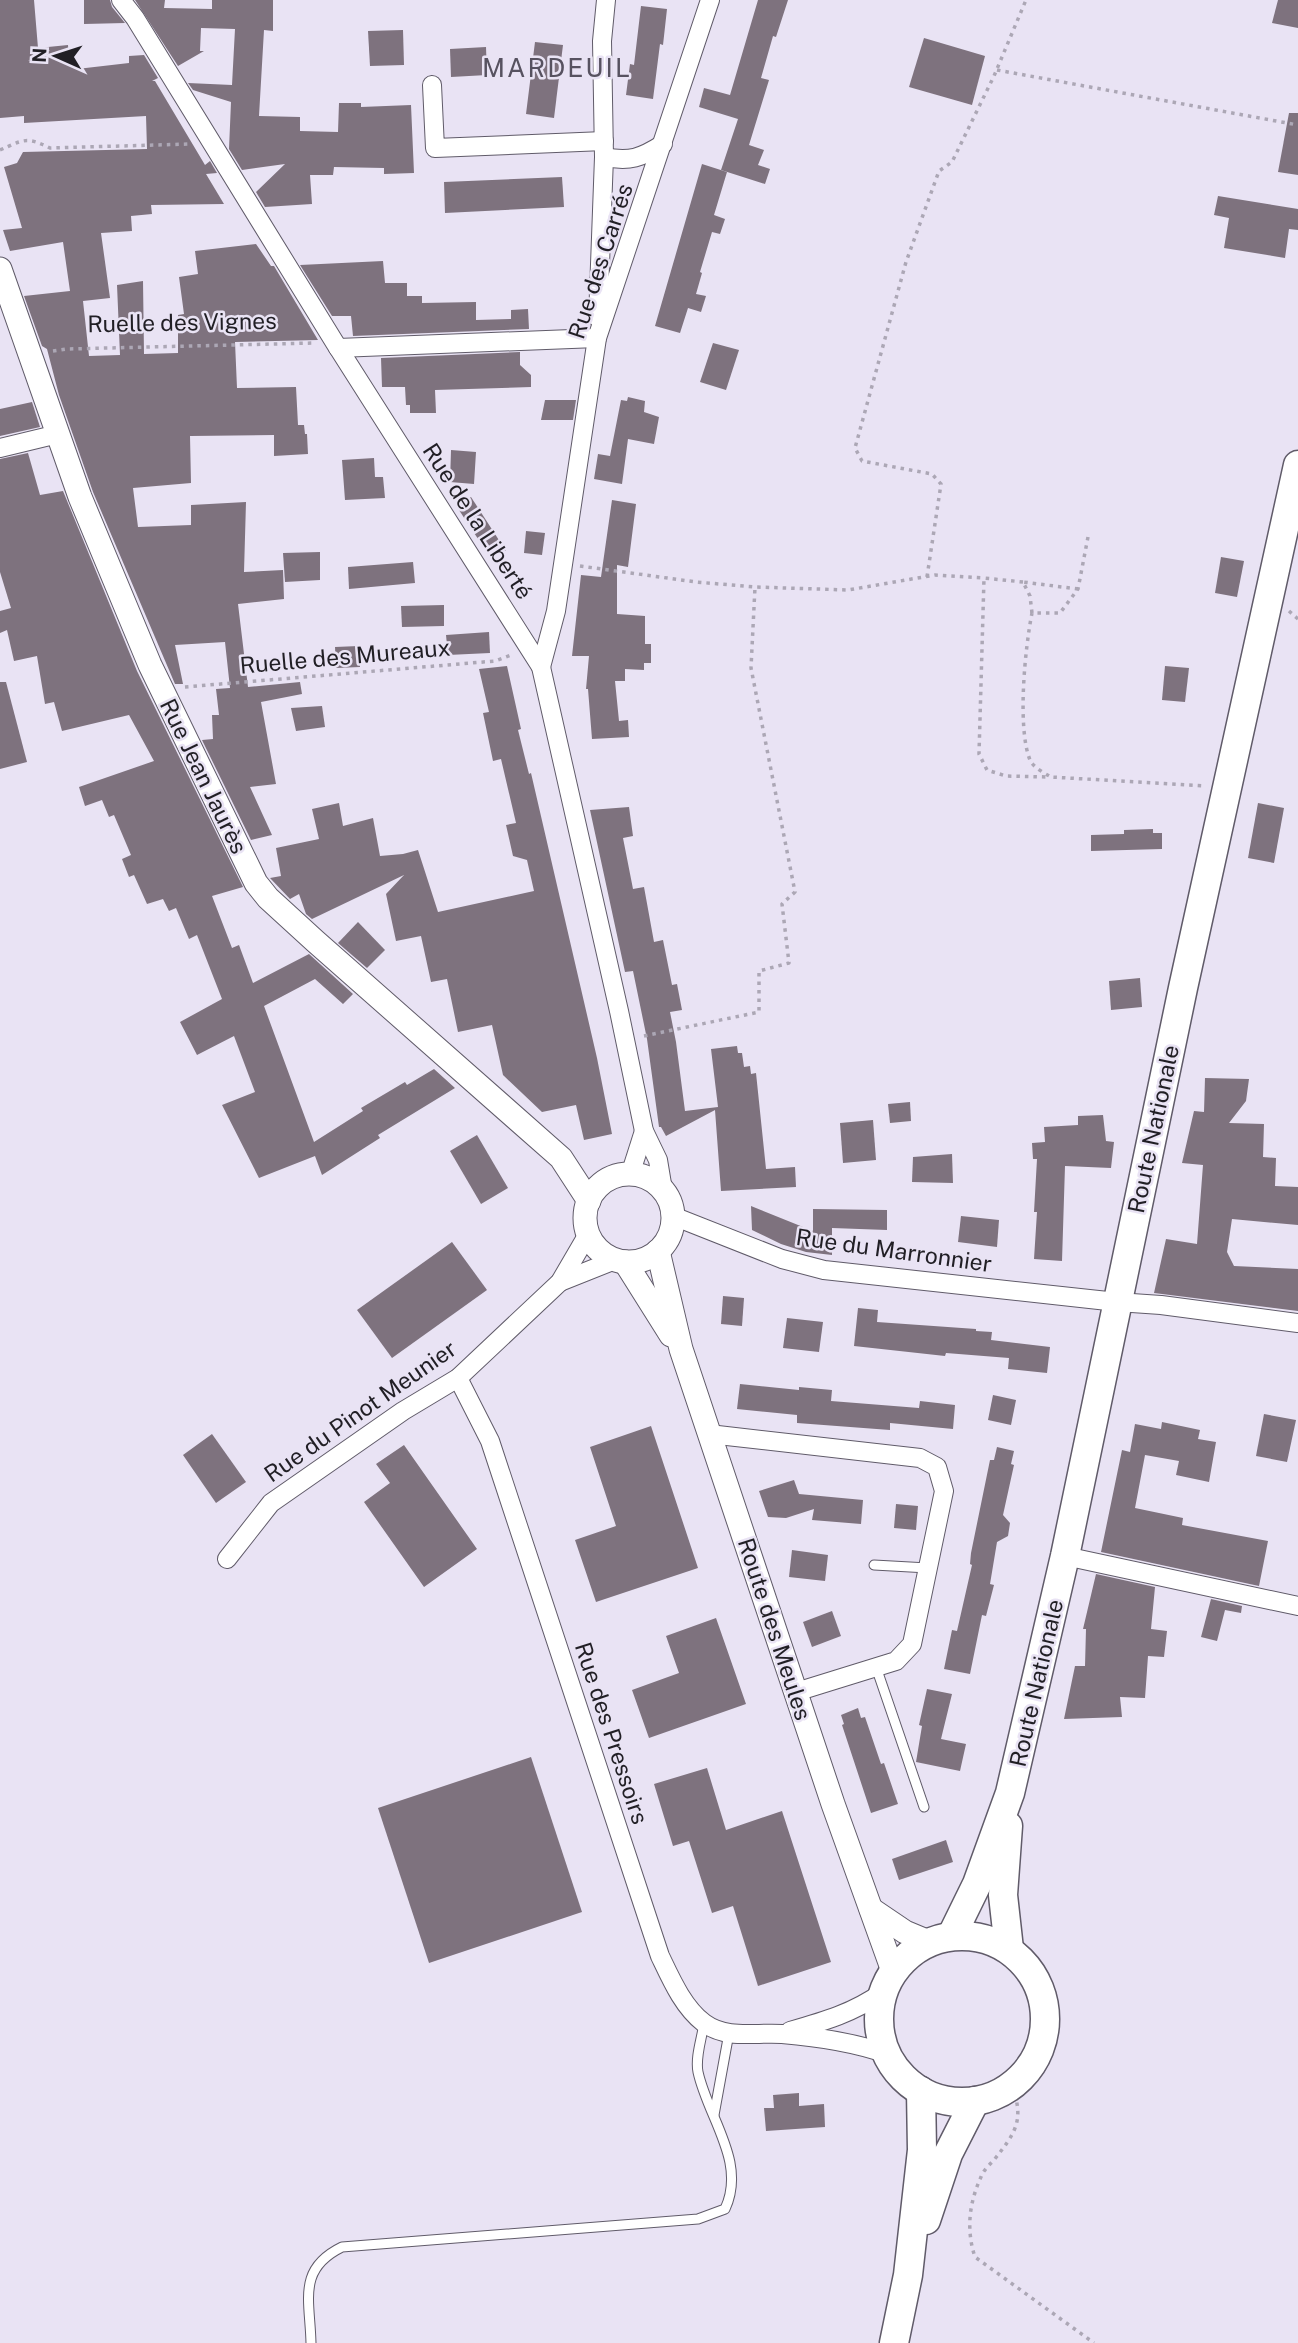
<svg xmlns="http://www.w3.org/2000/svg" width="1298" height="2343" font-family="'Public Sans',sans-serif">
	<style>
		.building { fill: #7e727e }
		.lines { fill: none; stroke-linecap: round; stroke-linejoin: round }
		.service-casing { stroke: #605b69; stroke-width: 11 }
		.minor-casing { stroke: #605b69; stroke-width: 20 }
		.tertiary-casing { stroke: #605b69; stroke-width: 25 }
		.primary-casing { stroke: #605b69; stroke-width: 31 }
		.path { stroke: #aca7b5; stroke-width: 3.5; stroke-dasharray: 3.5 5; stroke-linecap: butt }
		.service { stroke: #fff; stroke-width: 9 }
		.minor { stroke: #fff; stroke-width: 18 }
		.tertiary { stroke: #fff; stroke-width: 23 }
		.primary { stroke: #fff; stroke-width: 28 }
		.labels { text-anchor: middle; dominant-baseline: central; stroke-width: 5; stroke-linejoin: round; paint-order: stroke }
		.street-label { font-size: 23px; fill: #211f25; stroke: #e9e3f4 }
		.quarter-label { font-size: 26px; letter-spacing: 2px; fill: #575260; stroke: #e9e3f4 }
	</style>
	<rect width="100%" height="100%" fill="#e9e3f4"/>
	<g class="building">
		<polygon points="0,0 34,0 38,48 68,45 69,61 77,61 77,69 129,63 129,56 144,55 158,78 152,81 155,81 205,165 210,161 217,173 206,174 224,204 151,205 152,214 131,216 132,231 101,233 110,298 83,301 89,356 120,355 117,285 143,281 144,354 178,353 178,315 184,314 179,277 198,274 195,251 256,244 271,266 274,266 318,340 235,342 237,388 296,387 298,425 304,425 305,434 307,434 308,454 274,456 274,435 190,436 191,483 133,488 138,527 191,525 191,505 246,502 244,572 283,570 284,599 238,604 248,687 300,682 302,694 261,702 276,784 250,787 272,835 251,840 202,740 213,739 212,715 219,715 216,689 230,688 225,642 175,645 183,684 175,684 93,492 59,395 47,349 42,346 24,296 70,291 63,242 10,251 3,230 22,228 4,167 17,163 23,152 147,149 146,116 24,123 24,116 0,118"/>
		<polygon points="84,0 110,0 112,7 125,23 84,24"/>
		<polygon points="135,0 165,0 164,8 212,9 212,0 273,0 273,31 264,30 259,116 300,117 300,131 338,132 339,103 361,103 361,107 411,105 414,173 384,174 384,168 334,167 333,175 310,175 312,204 265,207 256,192 285,164 242,170 229,149 231,102 193,90 188,83 232,85 235,29 201,28 200,51 204,51 178,66"/>
		<polygon points="758,0 788,0 776,37 773,36 761,78 769,80 749,145 764,150 758,165 770,169 765,184 721,170 738,119 699,107 704,88 730,95"/>
		<polygon points="1278,0 1298,0 1298,28 1272,23"/>
		<polygon points="641,6 667,9 663,45 660,44 653,99 626,95 630,64 634,65"/>
		<polygon points="403,30 404,65 370,66 368,31"/>
		<polygon points="924,38 985,56 972,105 909,87"/>
		<polygon points="535,42 563,45 554,118 526,114"/>
		<polygon points="486,47 487,75 451,77 450,49"/>
		<polygon points="1289,113 1298,113 1298,175 1278,172"/>
		<polygon points="702,164 727,172 714,215 725,219 720,234 712,232 700,272 702,273 696,294 706,296 701,312 688,308 680,333 655,326"/>
		<polygon points="562,177 564,207 445,213 444,182"/>
		<polygon points="1218,196 1298,209 1298,230 1289,229 1285,258 1224,248 1229,218 1214,215"/>
		<polygon points="383,261 385,283 407,283 407,296 422,296 422,303 476,302 476,320 511,319 511,310 528,309 529,329 353,336 351,316 332,316 300,265"/>
		<polygon points="713,343 739,350 726,390 700,382"/>
		<polygon points="520,352 520,365 531,375 531,387 435,390 436,413 410,413 410,405 406,405 405,387 382,387 381,358"/>
		<polygon points="628,397 645,401 644,412 659,417 654,444 628,439 622,484 594,479 598,454 610,456 621,400 627,401"/>
		<polygon points="545,400 576,400 573,420 541,420"/>
		<polygon points="32,402 40,427 0,436 0,409"/>
		<polygon points="451,450 476,452 474,484 450,482"/>
		<polygon points="28,453 40,495 63,491 137,671 243,887 212,896 232,948 239,945 253,983 309,954 353,994 343,1004 315,979 264,1006 314,1142 363,1111 361,1108 405,1082 407,1085 434,1069 455,1088 378,1135 380,1138 322,1175 315,1156 259,1178 222,1105 255,1092 234,1036 197,1055 180,1022 222,999 197,935 189,939 176,908 169,911 163,899 147,904 134,875 129,877 122,859 131,855 114,815 109,817 102,800 85,806 79,787 154,761 129,715 62,731 54,702 45,704 37,656 14,661 7,630 0,633 0,611 11,608 0,572 0,459"/>
		<polygon points="374,458 375,477 383,477 385,498 345,500 342,460"/>
		<polygon points="471,497 506,551 484,548 457,507"/>
		<polygon points="612,500 636,504 628,567 617,565 617,614 645,616 645,644 651,644 651,663 644,663 644,670 625,669 625,681 615,681 619,721 628,720 629,737 592,739 588,689 586,689 589,656 572,656 581,575 601,577"/>
		<polygon points="526,531 545,533 542,555 524,553"/>
		<polygon points="320,552 320,580 285,582 283,553"/>
		<polygon points="1221,557 1244,561 1237,597 1215,593"/>
		<polygon points="413,562 415,583 349,589 348,567"/>
		<polygon points="444,605 444,626 402,627 401,606"/>
		<polygon points="489,632 490,653 448,655 446,635"/>
		<polygon points="359,646 360,667 336,668 335,647"/>
		<polygon points="507,666 521,729 518,730 529,774 531,773 597,1058 612,1134 584,1140 576,1105 542,1112 503,1075 492,1025 458,1032 447,979 431,982 421,936 396,941 386,894 404,875 312,919 306,914 299,894 290,899 270,878 281,876 276,848 319,839 312,809 339,803 343,826 373,818 380,856 403,854 418,850 438,912 534,891 527,860 513,856 506,825 516,823 501,759 493,761 483,713 489,712 479,669"/>
		<polygon points="1165,666 1189,668 1185,702 1162,700"/>
		<polygon points="0,682 6,682 27,762 0,769"/>
		<polygon points="322,706 325,727 296,731 291,708"/>
		<polygon points="1258,803 1284,808 1274,863 1248,858"/>
		<polygon points="629,807 633,836 623,838 633,889 644,887 654,942 663,940 672,985 677,984 682,1010 670,1012 676,1042 685,1111 718,1107 711,1049 737,1046 738,1053 742,1053 744,1067 750,1066 751,1074 756,1073 766,1169 795,1167 796,1187 721,1191 715,1110 666,1136 661,1127 659,1127 647,1039 633,971 625,972 590,810"/>
		<polygon points="1153,829 1153,833 1162,833 1162,849 1091,851 1091,835 1124,834 1124,830"/>
		<polygon points="358,922 385,950 367,968 338,943"/>
		<polygon points="1140,978 1142,1007 1111,1010 1109,981"/>
		<polygon points="1205,1078 1249,1079 1246,1101 1229,1123 1264,1124 1263,1157 1276,1158 1275,1186 1298,1187 1298,1225 1232,1219 1227,1252 1234,1266 1298,1269 1298,1311 1154,1293 1166,1239 1197,1244 1203,1165 1182,1163 1194,1111 1204,1112"/>
		<polygon points="910,1102 911,1121 890,1123 888,1104"/>
		<polygon points="1103,1115 1106,1141 1114,1142 1111,1168 1065,1166 1062,1261 1034,1259 1037,1212 1034,1212 1037,1159 1033,1159 1032,1143 1045,1142 1044,1127 1078,1125 1078,1116"/>
		<polygon points="873,1120 876,1160 843,1163 840,1123"/>
		<polygon points="477,1135 508,1188 481,1204 450,1151"/>
		<polygon points="952,1154 953,1183 912,1182 913,1157"/>
		<polygon points="751,1206 813,1231 813,1209 887,1210 887,1230 832,1228 832,1255 806,1252 781,1244 752,1230"/>
		<polygon points="961,1216 999,1220 997,1247 958,1242"/>
		<polygon points="452,1242 487,1290 392,1358 357,1310"/>
		<polygon points="723,1296 744,1298 742,1326 721,1324"/>
		<polygon points="858,1308 878,1310 877,1322 976,1329 976,1331 992,1332 991,1340 1050,1347 1047,1373 1008,1369 1009,1358 946,1353 945,1356 854,1346"/>
		<polygon points="787,1318 823,1322 819,1352 783,1348"/>
		<polygon points="740,1384 799,1390 799,1387 832,1390 831,1401 919,1408 920,1401 955,1405 953,1429 890,1423 890,1430 797,1423 797,1415 737,1409"/>
		<polygon points="993,1395 1016,1400 1011,1425 988,1420"/>
		<polygon points="1264,1414 1296,1420 1287,1462 1256,1456"/>
		<polygon points="1162,1422 1200,1430 1198,1439 1216,1442 1209,1482 1176,1475 1179,1461 1145,1455 1135,1508 1183,1518 1182,1525 1268,1541 1259,1586 1101,1552 1122,1450 1130,1452 1135,1424 1161,1429"/>
		<polygon points="651,1426 698,1568 596,1602 575,1540 616,1526 590,1447"/>
		<polygon points="212,1434 246,1482 216,1503 183,1455"/>
		<polygon points="404,1445 477,1549 424,1587 364,1502 390,1483 376,1464"/>
		<polygon points="997,1447 1014,1451 1011,1464 1014,1465 1003,1515 1010,1523 1008,1536 997,1542 990,1584 994,1585 986,1616 982,1615 970,1674 944,1669 952,1630 957,1631 972,1565 970,1564 971,1553 990,1460 994,1460"/>
		<polygon points="794,1480 799,1494 863,1500 861,1524 812,1520 814,1509 786,1518 768,1517 759,1491"/>
		<polygon points="896,1504 918,1506 916,1530 894,1528"/>
		<polygon points="792,1550 828,1555 825,1581 789,1577"/>
		<polygon points="1096,1574 1155,1587 1151,1629 1167,1631 1164,1657 1148,1656 1145,1698 1120,1697 1122,1717 1064,1719 1075,1666 1085,1666 1086,1629 1083,1629"/>
		<polygon points="1211,1599 1242,1606 1241,1613 1225,1610 1217,1641 1201,1637"/>
		<polygon points="832,1611 841,1636 812,1647 803,1622"/>
		<polygon points="716,1618 746,1704 649,1738 632,1690 679,1673 666,1636"/>
		<polygon points="927,1689 952,1694 941,1739 966,1744 960,1771 916,1762 922,1726 919,1725"/>
		<polygon points="858,1708 861,1718 865,1717 881,1764 884,1763 898,1804 871,1813 842,1725 844,1724 841,1715"/>
		<polygon points="531,1757 582,1912 429,1963 378,1808"/>
		<polygon points="707,1768 726,1830 782,1811 831,1962 758,1986 733,1906 712,1913 689,1841 673,1846 654,1784"/>
		<polygon points="946,1840 953,1862 899,1880 892,1859"/>
		<polygon points="799,2093 799,2106 824,2104 825,2127 766,2131 764,2108 774,2108 773,2095"/>
	</g>
	<g class="lines">
		<g class="service-casing">
			<g id="service">
				<polyline points="874,1565 928,1568"/>
				<polyline points="876,1667 924,1807"/>
				<polyline points="714,2115 729,2033"/>
				<path d="M311 2343C310 2300 297 2269 342 2247L698 2219 725 2209C747 2162 708 2118 698 2072 695 2057 702 2038 704 2023"/>
			</g>
		</g>
		<g class="minor-casing">
			<g id="minor">
				<polyline points="121,0 135,18 335,343 541,667 619,1011 644,1131 658,1160 663,1190"/>
				<polyline points="432,85 435,148 604,141"/>
				<path d="M604 157C630 162 641 158 663 144"/>
				<polyline points="598,318 604,157 602,41 606,0"/>
				<polyline points="338,348 597,338"/>
				<polyline points="0,448 58,434"/>
				<polyline points="541,667 556,611 597,338 710,0"/>
				<polyline points="630,1175 644,1131"/>
				<polyline points="673,1216 782,1259 824,1270 1117,1302 1161,1305 1298,1323"/>
				<polyline points="560,1282 615,1260"/>
				<path d="M458 1378 490 1441 660 1956C671 1979 683 2007 704 2023 727 2040 756 2032 782 2034 818 2037 853 2042 887 2054"/>
				<polyline points="709,1434 920,1458 937,1467 944,1491 912,1644 896,1661 796,1692"/>
				<polyline points="1065,1556 1298,1606"/>
				<polyline points="227,1559 271,1503 403,1411 458,1378 560,1282 588,1234"/>
				<path d="M790 2031C825 2021 853 2013 883 1992"/>
			</g>
		</g>
		<g class="tertiary-casing">
			<g id="tertiary">
				<polyline points="0,269 80,497 150,665 256,883 268,898 315,941 561,1158 589,1201"/>
				<circle cx="629" cy="1218" r="44"/>
				<polyline points="658,1251 681,1349 833,1804 893,1971"/>
				<polyline points="625,1262 671,1335"/>
				<polyline points="871,1909 905,1932 929,1942"/>
			</g>
		</g>
		<g class="primary-casing">
			<g id="primary">
				<polyline points="1008,1826 1003,1895 1009,1949"/>
				<polyline points="952,1935 977,1884 1010,1793 1065,1556 1183,988 1298,465"/>
				<circle cx="962" cy="2019" r="83"/>
				<polyline points="926,2220 948,2154 975,2101"/>
				<polyline points="894,2343 908,2275 922,2150 921,2091"/>
			</g>
		</g>
		<g class="path">
			<polyline points="997,70 1298,125"/>
			<path d="M0 150C23 140 26 136 50 148L191 144"/>
			<polyline points="53,351 67,349 314,343"/>
			<path d="M1088 537 1078 589 1060 613H1032C1025 648 1017 728 1030 760 1033 767 1044 773 1051 777L1205 786"/>
			<polyline points="580,566 696,582 755,587 848,590 935,575 984,578"/>
			<polyline points="927,577 941,484 932,474 862,461 855,448 906,262 939,171 952,162 994,76 1026,0"/>
			<polyline points="1023,582 984,578 979,754 987,770 1006,776 1049,777"/>
			<polyline points="1289,611 1298,619"/>
			<polyline points="1032,613 1030,596 1023,582 1078,589"/>
			<polyline points="185,687 495,661 511,655"/>
			<polyline points="644,1036 759,1012 759,971 789,963 782,904 795,892 751,668 755,587"/>
			<path d="M1012 2086C1025 2121 1015 2133 994 2160 989 2165 983 2171 981 2177 969 2203 966 2230 975 2257L1094 2343"/>
		</g>
		<use href="#service" class="service"/>
		<use href="#minor" class="minor"/>
		<use href="#tertiary" class="tertiary"/>
		<use href="#primary" class="primary"/>
	</g>
	<g class="labels">
		<g class="street-label">
			<text transform="translate(600 261) rotate(-72)">Rue des Carrés</text>
			<text transform="translate(182 322) rotate(-1)">Ruelle des Vignes</text>
			<text transform="translate(478 521) rotate(57)">Rue de la Liberté</text>
			<text transform="translate(345 656) rotate(-5)">Ruelle des Mureaux</text>
			<text transform="translate(204 776) rotate(64)">Rue Jean Jaurès</text>
			<text transform="translate(1153 1129) rotate(-78)">Route Nationale</text>
			<text transform="translate(894 1250) rotate(8)">Rue du Marronnier</text>
			<text transform="translate(360 1411) rotate(-35)">Rue du Pinot Meunier</text>
			<text transform="translate(775 1629) rotate(72)">Route des Meules</text>
			<text transform="translate(1036 1683) rotate(-77)">Route Nationale</text>
			<text transform="translate(612 1733) rotate(72)">Rue des Pressoirs</text>
		</g>
		<g class="quarter-label">
			<text x="557" y="67">MARDEUIL</text>
		</g>
	</g>
	<g transform="translate(56 56) rotate(273)" stroke="#e9e3f4" stroke-width="5" paint-order="stroke">
	<path d="M0-5L12 26L0 18L-12 26Z" fill="#211f25"/>
	<text y="-10" font-size="19" font-weight="bold" text-anchor="middle" fill="#211f25">N</text>
	</g>
</svg>
